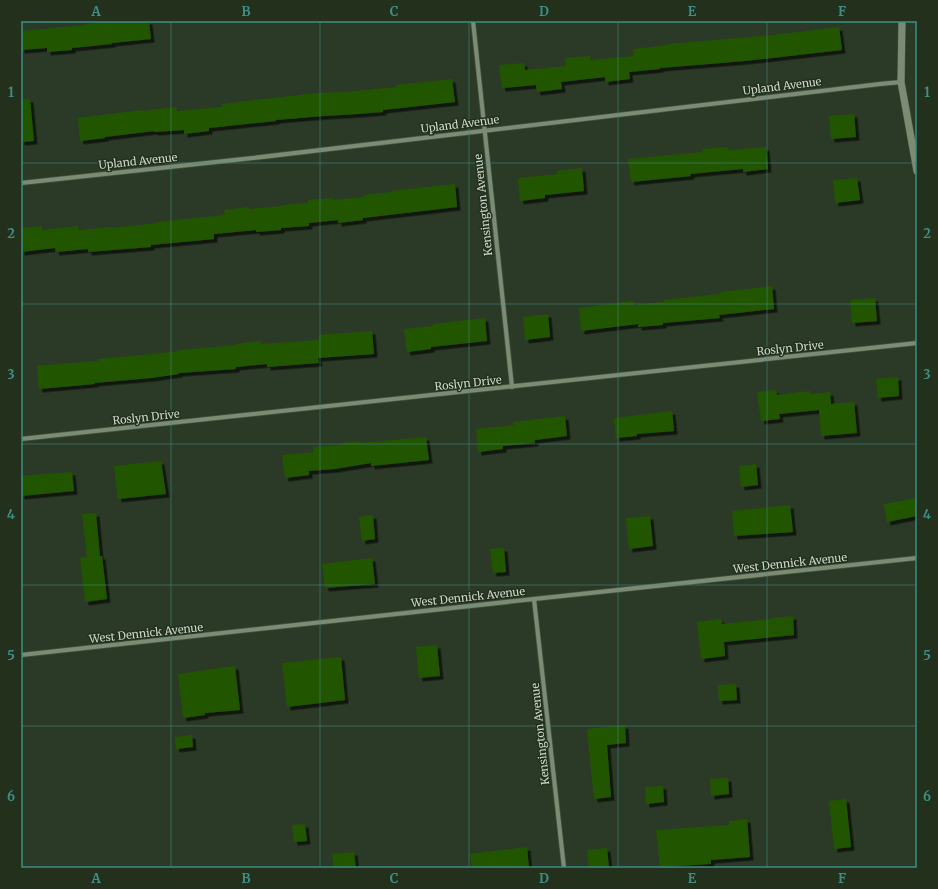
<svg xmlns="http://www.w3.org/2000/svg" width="938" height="889" font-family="Merriweather,serif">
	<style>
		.building { fill: #245405; filter: url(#shadow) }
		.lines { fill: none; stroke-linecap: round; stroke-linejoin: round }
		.minor-casing { stroke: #485443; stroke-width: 5.5 }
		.tertiary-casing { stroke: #485443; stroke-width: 8 }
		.minor { stroke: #7b8c74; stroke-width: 4 }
		.tertiary { stroke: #7b8c74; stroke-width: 7 }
		.grid { fill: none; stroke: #3e8e85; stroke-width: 1; stroke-opacity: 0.55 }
		.labels { text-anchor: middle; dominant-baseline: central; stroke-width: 3; stroke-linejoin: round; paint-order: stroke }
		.street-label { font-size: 11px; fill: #cdd7ca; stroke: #22301c }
		.neatline { fill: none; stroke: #3e8e85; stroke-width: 1.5 }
		.grid-label { font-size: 13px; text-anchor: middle; font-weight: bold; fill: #3e8e85 }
	</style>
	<defs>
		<filter id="shadow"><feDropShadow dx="3.5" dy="3.5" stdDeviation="0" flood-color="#0009"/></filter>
	</defs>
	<rect width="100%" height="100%" fill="#2b3a26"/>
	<g class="building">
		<polygon points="110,21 149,21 151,39 112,43 112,44 72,48 72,50 47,52 47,48 21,50 21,31 86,25 85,24"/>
		<polygon points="839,27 842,50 745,61 660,68 660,69 629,72 630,79 605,82 605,77 561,82 562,89 537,92 536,85 502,88 499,65 524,63 525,70 566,66 565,58 590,56 591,60 634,56 633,49 668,45 668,44 773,35"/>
		<polygon points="452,79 455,102 383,110 383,112 358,114 324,116 276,120 276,121 209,128 209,131 184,134 184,130 154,132 154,131 105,137 105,138 80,141 78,118 142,110 143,111 176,107 177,111 222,107 222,104 317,93 347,92 396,87 396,85"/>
		<polygon points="21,99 30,99 34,141 21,142"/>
		<polygon points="854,114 856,137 831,139 829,116"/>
		<polygon points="727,147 728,150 766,147 768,169 743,172 743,169 690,174 691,176 631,182 628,159 703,152 702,149"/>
		<polygon points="582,168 584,191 545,195 545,198 520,201 518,178 558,174 557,171"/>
		<polygon points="857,178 860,200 835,203 833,180"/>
		<polygon points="455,184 457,207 363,218 363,220 338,223 338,220 309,223 309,226 281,228 281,230 256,232 256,230 214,234 214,239 151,245 151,247 88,252 88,249 56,252 55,248 21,252 21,228 42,226 42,230 78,226 79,230 111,227 111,228 157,223 157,222 225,215 224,210 249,207 250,209 282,206 282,205 308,203 308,200 333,198 333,200 364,197 364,195 391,192 391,191"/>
		<polygon points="772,286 774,309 719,315 720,318 663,323 663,325 638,327 638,324 581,331 579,308 633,301 634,305 664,302 664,300 720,294 720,292"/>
		<polygon points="875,298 877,321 852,323 850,300"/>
		<polygon points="548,314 550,337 525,340 523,317"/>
		<polygon points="485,318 487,341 431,347 431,349 407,352 404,329 433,326 433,324"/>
		<polygon points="372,331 374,354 318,358 319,363 267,367 267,364 236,367 236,369 179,373 179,374 151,378 94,383 95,384 39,389 37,366 98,361 97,359 152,354 180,351 180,350 236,345 236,344 260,341 261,344 319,340 319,335"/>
		<polygon points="898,377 899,396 878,398 876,379"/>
		<polygon points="776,390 777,395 810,391 810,394 830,392 831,404 854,402 857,433 821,436 819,410 779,414 780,419 761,421 757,392"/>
		<polygon points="672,411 674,431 637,434 637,436 616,438 614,418"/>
		<polygon points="565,416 567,436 535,440 535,443 503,446 503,449 478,452 476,429 514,425 513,422"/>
		<polygon points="426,437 429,460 371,466 371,463 335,469 309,471 309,475 285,478 282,455 314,452 313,447 341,445 341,443 360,441 361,443"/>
		<polygon points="161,461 166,494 118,499 114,466"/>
		<polygon points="756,464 758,485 741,487 739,466"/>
		<polygon points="72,472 74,491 21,496 21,476"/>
		<polygon points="917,498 917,516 887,522 884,504"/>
		<polygon points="790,505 793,532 734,536 732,511"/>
		<polygon points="96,513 100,556 102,556 107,599 85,602 80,558 87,557 82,514"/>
		<polygon points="373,515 375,539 362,541 359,517"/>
		<polygon points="650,516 653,546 629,549 626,518"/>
		<polygon points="504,548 506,572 493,573 490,549"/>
		<polygon points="372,558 375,584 325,588 322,564"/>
		<polygon points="793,616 794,635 724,642 725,656 701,659 697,622 721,619 722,624 772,619 771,618"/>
		<polygon points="437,645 440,676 419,678 416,647"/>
		<polygon points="341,657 345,700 287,707 282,663"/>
		<polygon points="235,666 240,710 205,713 205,715 183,718 178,674"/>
		<polygon points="736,684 737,700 719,701 718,685"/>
		<polygon points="625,725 626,743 607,745 611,797 594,799 587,729"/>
		<polygon points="192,735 193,747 176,749 175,737"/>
		<polygon points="728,778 729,794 711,796 710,779"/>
		<polygon points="663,786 664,802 646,804 645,787"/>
		<polygon points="846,799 851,847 834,849 829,801"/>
		<polygon points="747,819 750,857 711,860 711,864 660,867 656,830 729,825 729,821"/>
		<polygon points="305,824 307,841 294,842 292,825"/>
		<polygon points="527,847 529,868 472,868 470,854"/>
		<polygon points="607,848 609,868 589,868 587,850"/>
		<polygon points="354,852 356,868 334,868 332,854"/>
	</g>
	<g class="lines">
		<g class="minor-casing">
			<g id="minor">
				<polyline points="473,21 512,387"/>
				<polyline points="21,183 253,158 880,84 901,82"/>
				<polyline points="21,439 917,343"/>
				<polyline points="534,599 564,868"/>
				<polyline points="21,655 534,599 917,558"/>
			</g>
		</g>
		<g class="tertiary-casing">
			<polyline id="tertiary" points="902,21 901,82 917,171"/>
		</g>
		<use href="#minor" class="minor"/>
		<use href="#tertiary" class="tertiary"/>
	</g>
	<path class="grid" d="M171 21V868M320 21V868M469 21V868M618 21V868M767 21V868M21 163H917M21 304H917M21 444H917M21 585H917M21 726H917"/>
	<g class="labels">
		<g class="street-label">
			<text transform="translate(782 86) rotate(-7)">Upland Avenue</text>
			<text transform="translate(460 124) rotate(-7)">Upland Avenue</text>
			<text transform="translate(138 161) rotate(-6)">Upland Avenue</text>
			<text transform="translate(483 205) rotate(-96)">Kensington Avenue</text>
			<text transform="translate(790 348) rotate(-6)">Roslyn Drive</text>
			<text transform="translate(468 383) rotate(-6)">Roslyn Drive</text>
			<text transform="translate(146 417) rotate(-6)">Roslyn Drive</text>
			<text transform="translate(790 563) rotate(-6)">West Dennick Avenue</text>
			<text transform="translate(468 597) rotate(-6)">West Dennick Avenue</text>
			<text transform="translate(146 633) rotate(-6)">West Dennick Avenue</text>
			<text transform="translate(540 734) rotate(-96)">Kensington Avenue</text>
		</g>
	</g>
	<rect width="938" height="889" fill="none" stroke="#22301c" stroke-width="44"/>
	<rect x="22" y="22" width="894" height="845" class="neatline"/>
	<g class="grid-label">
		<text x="96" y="16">A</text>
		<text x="246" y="16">B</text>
		<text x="394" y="16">C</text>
		<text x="544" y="16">D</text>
		<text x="692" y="16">E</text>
		<text x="842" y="16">F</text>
		<text x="11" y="97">1</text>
		<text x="927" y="97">1</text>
		<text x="11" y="238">2</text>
		<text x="927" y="238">2</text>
		<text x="11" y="379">3</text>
		<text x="927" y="379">3</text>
		<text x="11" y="519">4</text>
		<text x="927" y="519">4</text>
		<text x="11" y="660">5</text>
		<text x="927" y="660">5</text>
		<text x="11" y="801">6</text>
		<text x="927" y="801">6</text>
		<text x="96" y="883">A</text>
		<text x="246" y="883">B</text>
		<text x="394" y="883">C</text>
		<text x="544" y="883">D</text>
		<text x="692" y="883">E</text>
		<text x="842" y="883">F</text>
	</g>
</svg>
